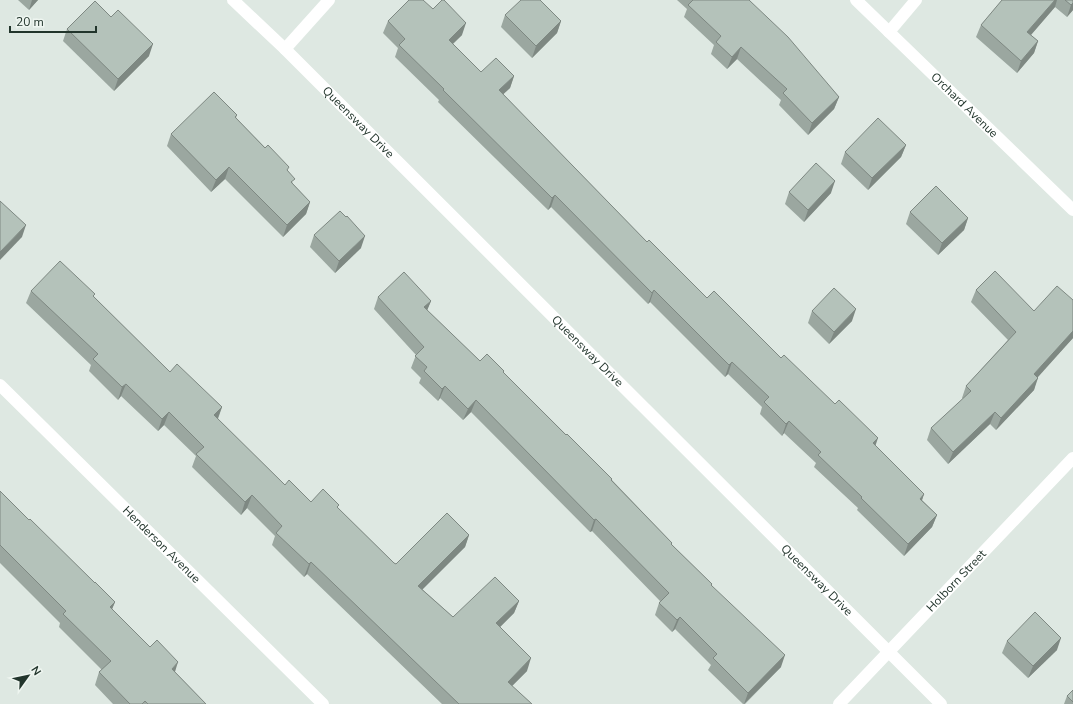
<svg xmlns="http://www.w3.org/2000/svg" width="1073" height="704" font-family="'Nunito Sans',sans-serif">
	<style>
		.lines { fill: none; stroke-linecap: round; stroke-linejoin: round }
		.street { stroke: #fff; stroke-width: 12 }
		.wall { fill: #9ba7a0 }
		.shaded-wall { fill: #7e8882 }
		.building { fill: #b4c2ba; stroke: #7e8882 }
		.labels { text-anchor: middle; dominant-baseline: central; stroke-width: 4; stroke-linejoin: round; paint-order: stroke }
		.street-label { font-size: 12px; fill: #22352c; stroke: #eef5f0 }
	</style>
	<rect width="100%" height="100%" fill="#dee8e2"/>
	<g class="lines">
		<g class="street">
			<path id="s1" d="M233 0 285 49 941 704"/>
			<path id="s2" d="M856 0 1073 210"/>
			<polyline points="889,32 916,0"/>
			<polyline points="285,49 329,0"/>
			<path id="s3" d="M0 385 323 704"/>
			<path id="s4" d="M839 704 1073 458"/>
		</g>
	</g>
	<g class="wall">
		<polygon points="18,0 38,0 29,10"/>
		<polygon points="677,0 749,0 839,97 834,109 808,135 779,105 781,100 737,59 727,69 711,54 714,45 684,17 687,9"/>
		<polygon points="1002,0 1073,0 1073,10 1067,17 1055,7 1031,35 1038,41 1034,53 1017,73 976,37 981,25"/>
		<polygon points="433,9 462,35 453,44 481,72 514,76 510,88 503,94 647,242 707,298 781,358 876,446 924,494 922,500 937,515 932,527 904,556 857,510 858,508 814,467 816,463 784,433 782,436 760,414 762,407 728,374 725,377 650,302 648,304 551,207 548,210 438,102 439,100 395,57 398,48 383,33 388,21"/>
		<polygon points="505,15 561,21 557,33 532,58 501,27"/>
		<polygon points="67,29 149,56 114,91 63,41"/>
		<polygon points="237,115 236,118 288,171 293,184 310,202 306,214 283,237 225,179 211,192 167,146 171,134"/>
		<polygon points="906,145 901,157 868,190 841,164 845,152"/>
		<polygon points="789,192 831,193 804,222 785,204"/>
		<polygon points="910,212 968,218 964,230 938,255 906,224"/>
		<polygon points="314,235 361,248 335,273 310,247"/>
		<polygon points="976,290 1034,311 1073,300 1073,338 1037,377 1034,390 996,430 990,424 948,464 927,440 931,428 963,399 962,398 966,386 1008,340 971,302"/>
		<polygon points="31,291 94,297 170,372 222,407 218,419 285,485 311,502 338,508 394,563 396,564 469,535 465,547 422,589 453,617 519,601 514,613 500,627 527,671 512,686 532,704 442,704 307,574 304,577 272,545 275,536 247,508 241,515 192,467 196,456 164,425 158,431 121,396 118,400 89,371 91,365 26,303"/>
		<polygon points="378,297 431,301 427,310 480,361 504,371 504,373 612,480 672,543 672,545 712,584 711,585 781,667 745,704 743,704 708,670 711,665 675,629 672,632 655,615 659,603 660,601 592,531 590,532 471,412 463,420 440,398 438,401 419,383 421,378 411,368 416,355 374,309"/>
		<polygon points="812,311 852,321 829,344 808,323"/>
		<polygon points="0,491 29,520 115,602 112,609 175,672 206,704 113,704 95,685 99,672 102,670 59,627 60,623 0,563"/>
		<polygon points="1007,641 1057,650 1028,678 1002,653"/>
		<polygon points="1073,690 1073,704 1064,704 1067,696"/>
	</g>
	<g class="shaded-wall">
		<polygon points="32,0 38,0 29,10"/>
		<polygon points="1055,0 1057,0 1055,7 1023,44 1027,32"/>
		<polygon points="1073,3 1073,10 1067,17 1071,5"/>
		<polygon points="561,21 557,33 532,58 536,46"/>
		<polygon points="466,23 462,35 444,52 449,40"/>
		<polygon points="1038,41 1034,53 1017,73 1021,61"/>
		<polygon points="153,44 149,56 114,91 118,79"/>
		<polygon points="741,47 737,59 727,69 732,57"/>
		<polygon points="514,76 510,88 495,102 499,90"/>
		<polygon points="839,97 834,109 808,135 812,123"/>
		<polygon points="906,145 901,157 868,190 872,178"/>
		<polygon points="229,167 225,179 211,192 216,180"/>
		<polygon points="835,181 831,193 804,222 808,210"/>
		<polygon points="555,195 551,207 548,210 552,198"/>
		<polygon points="310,202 306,214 283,237 287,225"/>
		<polygon points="968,218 964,230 938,255 942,243"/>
		<polygon points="26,225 22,237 0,260 0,252"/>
		<polygon points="365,236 361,248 335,273 339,261"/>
		<polygon points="654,290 650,302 648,304 652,293"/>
		<polygon points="431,301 426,313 424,307"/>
		<polygon points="856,309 852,321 829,344 834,332"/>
		<polygon points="1073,331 1073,338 1030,386 1034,374"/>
		<polygon points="732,362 728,374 725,377 729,365"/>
		<polygon points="1038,378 1034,390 996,430 1001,418"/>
		<polygon points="126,384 121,396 118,400 122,387"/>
		<polygon points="445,386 440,398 438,401 442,389"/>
		<polygon points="476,400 471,412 463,420 468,409"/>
		<polygon points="222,407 217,420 214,415"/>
		<polygon points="169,412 164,425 158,431 162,419"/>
		<polygon points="995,412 990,424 948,464 953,452"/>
		<polygon points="789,421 784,433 782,436 786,424"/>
		<polygon points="878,438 874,450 873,443"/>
		<polygon points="924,494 920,506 920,499"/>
		<polygon points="252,495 247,508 241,515 245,502"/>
		<polygon points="937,515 932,527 904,556 908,544"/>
		<polygon points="596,519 592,531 590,532 594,520"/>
		<polygon points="469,535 465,547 414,598 418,586"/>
		<polygon points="311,562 307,574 304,577 309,564"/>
		<polygon points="519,601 514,613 491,636 496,623"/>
		<polygon points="115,602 110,614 110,607"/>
		<polygon points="680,617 675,629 672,632 677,620"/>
		<polygon points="1061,638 1057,650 1028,678 1033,666"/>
		<polygon points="785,655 781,667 744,704 748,693"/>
		<polygon points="531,658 527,671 504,694 508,682"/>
		<polygon points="178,662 174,675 172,669"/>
	</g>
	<g class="building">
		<polygon points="409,0 423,0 433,9 442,0 444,0 466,23 449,40 481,72 496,58 514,76 499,90 647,242 649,240 707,298 714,291 781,358 784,355 835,404 839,400 878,438 873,443 924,494 920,499 937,515 908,544 861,498 862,497 818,455 821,452 789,421 786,424 764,402 769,397 732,362 729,365 654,290 652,293 555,195 552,198 443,90 444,89 399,45 405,39 388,21"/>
		<polygon points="521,0 540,0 561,21 536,46 505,15"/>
		<polygon points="693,0 749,0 788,37 839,97 812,123 783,93 787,89 741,47 732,57 716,42 721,36 688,5"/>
		<polygon points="1002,0 1055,0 1027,32 1038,41 1021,61 981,25"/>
		<polygon points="1065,0 1073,0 1073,3 1071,5"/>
		<polygon points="95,1 111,17 118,10 153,44 118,79 67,29"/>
		<polygon points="214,92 237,115 235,117 265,148 268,145 289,167 287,170 295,179 291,182 310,202 287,225 229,167 216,180 171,134"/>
		<polygon points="878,118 906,145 872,178 845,152"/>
		<polygon points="816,163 835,181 808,210 789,192"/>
		<polygon points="936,186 968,218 942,243 910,212"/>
		<polygon points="0,201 26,225 0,252"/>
		<polygon points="340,211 346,217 347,216 365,236 339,261 314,235"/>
		<polygon points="60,261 95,294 93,296 170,372 177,364 222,407 214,415 285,485 289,480 311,502 323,489 339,505 337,507 394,563 396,564 447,513 469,535 418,586 453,617 495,577 519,601 496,623 531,658 508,682 532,704 459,704 311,562 309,564 276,533 282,526 252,495 245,502 196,454 204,447 169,412 162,419 126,384 122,387 93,359 98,354 31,291"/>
		<polygon points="995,271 1034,311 1057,286 1073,300 1073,331 1034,374 1038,378 1001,418 995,412 953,452 931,428 971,391 966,386 1016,332 976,290"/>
		<polygon points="404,272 431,301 424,307 480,361 487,354 504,371 503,372 566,435 567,434 612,479 611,480 672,543 671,544 712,584 711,585 785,655 748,693 713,658 717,654 680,617 677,620 659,603 669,593 596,519 594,520 476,400 468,409 445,386 442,389 424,371 427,367 415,356 424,347 378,297"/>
		<polygon points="834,288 856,309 834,332 812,311"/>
		<polygon points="0,491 29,520 30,519 95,583 95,582 115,602 110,607 150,647 157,640 178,662 172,669 206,704 148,704 145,701 142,704 130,704 99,672 111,661 63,614 66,611 0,545"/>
		<polygon points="1035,612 1061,638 1033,666 1007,641"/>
		<polygon points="1073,690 1073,702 1067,696"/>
	</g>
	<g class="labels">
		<g class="street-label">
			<text stroke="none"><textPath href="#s2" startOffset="151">Orchard Avenue</textPath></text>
			<text stroke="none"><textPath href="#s1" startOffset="175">Queensway Drive</textPath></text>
			<text stroke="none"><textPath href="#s1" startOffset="499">Queensway Drive</textPath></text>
			<text stroke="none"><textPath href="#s3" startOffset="227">Henderson Avenue</textPath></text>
			<text stroke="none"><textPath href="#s1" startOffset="823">Queensway Drive</textPath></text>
			<text stroke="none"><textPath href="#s4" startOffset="170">Holborn Street</textPath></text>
		</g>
	</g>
	<g transform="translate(28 676) rotate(57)" stroke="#eef5f0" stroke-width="3" paint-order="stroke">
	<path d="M0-3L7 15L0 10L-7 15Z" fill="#22352c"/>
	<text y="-6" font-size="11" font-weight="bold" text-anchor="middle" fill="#22352c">N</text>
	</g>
	<path d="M10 26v6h86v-6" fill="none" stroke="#22352c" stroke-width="2"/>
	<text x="16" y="26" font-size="12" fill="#22352c" stroke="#eef5f0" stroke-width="3" paint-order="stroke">20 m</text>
</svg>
